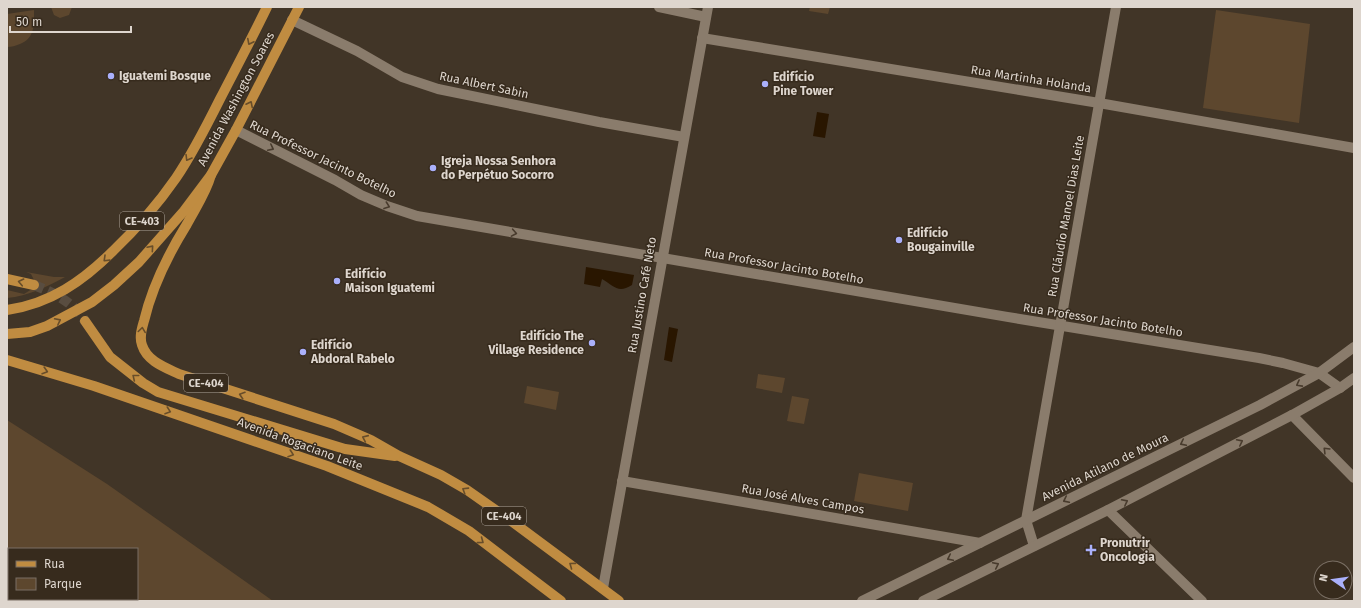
<svg xmlns="http://www.w3.org/2000/svg" width="1361" height="608" font-family="'Fira Sans',sans-serif">
	<style>
		.green { fill: #5d472e; fill-rule: evenodd }
		.water { fill: #291600 }
		.lines { fill: none; stroke-linecap: round; stroke-linejoin: round }
		.stream { stroke: #291600; stroke-width: 5 }
		.major-tunnel { stroke: #594d40; stroke-width: 10; stroke-dasharray: 10 5; stroke-linecap: butt }
		.minor { stroke: #8a7c6c; stroke-width: 10 }
		.major { stroke: #c08c41; stroke-width: 10 }
		.oneway { stroke: #674d2a }
		.oneway2 { stroke: #483b2d }
		.poi-dot { fill: #aab0fb; stroke: #372b1d; stroke-width: 1.5 }
		.labels { text-anchor: middle; dominant-baseline: central; stroke-width: 3; stroke-linejoin: round; paint-order: stroke }
		.shield { fill: #372b1d; stroke: #aca399; stroke-width: 1 }
		.shield-label { font-size: 11px; font-weight: bold; fill: #ded6ce }
		.poi-label { font-size: 12px; font-weight: bold; fill: #ded6ce; stroke: #372b1d; text-anchor: start }
		.street-label { font-size: 12px; fill: #ded6ce; stroke: #372b1d }
	</style>
	<rect width="100%" height="100%" fill="#413527"/>
	<g class="green">
		<polygon points="51,7 72,7 69,15 60,18 54,15"/>
		<polygon points="810,7 830,7 828,14 809,11"/>
		<path d="M34 10C34 25 35 38 20 44 15 46 12 47 7 47V14Z"/>
		<polygon points="1216,10 1310,24 1299,123 1203,108"/>
		<path d="M26 272 54 277H65C46 287 29 296 7 298V290L24 294 32 289 35 282 31 274Z"/>
		<polygon points="758,374 785,378 782,393 756,388"/>
		<polygon points="527,386 559,392 556,410 524,403"/>
		<polygon points="792,396 809,399 804,424 787,421"/>
		<path d="M7 420 107 484 273 601H7ZM9 549H137V599H9Z"/>
		<polygon points="859,473 913,483 908,511 854,501"/>
	</g>
	<g class="water">
		<polygon points="817,112 829,114 825,138 813,136"/>
		<path d="M586 267 634 275 632 285C618 294 614 286 602 279L600 287 584 284Z"/>
		<polygon points="669,327 678,329 672,362 664,360"/>
	</g>
	<g class="lines">
		<g class="stream">
			<polyline points="7,589 9,590"/>
			<polyline points="28,599 32,601"/>
		</g>
		<path class="major-tunnel" d="M34 285C54 293 73 302 85 321"/>
		<g class="minor">
			<polyline points="659,7 706,17"/>
			<polyline points="292,20 357,51 402,77 438,89 599,122 684,137"/>
			<polyline points="702,38 1099,103 1354,148"/>
			<path d="M236 130 335 180 361 195 387 206 417 216C698 265 978 313 1259 358L1283 363 1319 373 1340 388"/>
			<polyline points="1292,415 1354,478"/>
			<polyline points="622,481 980,543"/>
			<polyline points="1108,510 1202,601"/>
			<polyline points="1034,546 1026,520 1116,7"/>
			<polyline points="603,588 708,7"/>
			<polyline points="862,601 1260,405 1319,373 1354,347"/>
			<polyline points="923,601 1108,510 1292,415 1340,388 1354,378"/>
		</g>
		<g class="major">
			<path d="M211 175C206 193 196 207 187 224 169 253 152 287 144 321 142 328 139 337 142 345 147 361 164 367 179 374L334 424 371 440 399 456 441 475 467 490 514 523 619 601"/>
			<polyline points="7,279 34,285"/>
			<path d="M7 310C50 304 83 281 113 251 136 229 158 204 176 178 193 153 207 125 220 99 236 68 252 38 267 7"/>
			<polyline points="85,321 110,357 143,383 158,392 345,449 395,456"/>
			<polyline points="7,334 30,332 47,326 92,302 114,285 139,262 184,211 211,175 236,130 299,7"/>
			<polyline points="7,360 94,386 327,466 428,507 469,531 561,601"/>
		</g>
	</g>
	<defs><path id="oneway-chevron" d="M-2-3.5L2.5 0L-2 3.5" fill="none" stroke-width="1.6" stroke-linecap="round" stroke-linejoin="round"/></defs>
	<g class="oneway">
		<use href="#oneway-chevron" transform="translate(250 42) rotate(117)"/>
		<use href="#oneway-chevron" transform="translate(250 104) rotate(-63)"/>
		<use href="#oneway-chevron" transform="translate(188 158) rotate(121)"/>
		<use href="#oneway-chevron" transform="translate(151 248) rotate(-49)"/>
		<use href="#oneway-chevron" transform="translate(106 259) rotate(136)"/>
		<use href="#oneway-chevron" transform="translate(21 282) rotate(-168)"/>
		<use href="#oneway-chevron" transform="translate(58 321) rotate(-27)"/>
		<use href="#oneway-chevron" transform="translate(142 330) rotate(-82)"/>
		<use href="#oneway-chevron" transform="translate(45 371) rotate(17)"/>
		<use href="#oneway-chevron" transform="translate(135 377) rotate(-141)"/>
		<use href="#oneway-chevron" transform="translate(242 395) rotate(-162)"/>
		<use href="#oneway-chevron" transform="translate(168 411) rotate(19)"/>
		<use href="#oneway-chevron" transform="translate(365 438) rotate(-156)"/>
		<use href="#oneway-chevron" transform="translate(291 454) rotate(19)"/>
		<use href="#oneway-chevron" transform="translate(465 490) rotate(-148)"/>
		<use href="#oneway-chevron" transform="translate(481 541) rotate(37)"/>
		<use href="#oneway-chevron" transform="translate(572 565) rotate(-144)"/>
	</g>
	<g class="oneway2">
		<use href="#oneway-chevron" transform="translate(271 148) rotate(27)"/>
		<use href="#oneway-chevron" transform="translate(387 206) rotate(20)"/>
		<use href="#oneway-chevron" transform="translate(514 233) rotate(10)"/>
		<use href="#oneway-chevron" transform="translate(1299 384) rotate(152)"/>
		<use href="#oneway-chevron" transform="translate(1240 442) rotate(-27)"/>
		<use href="#oneway-chevron" transform="translate(1183 443) rotate(154)"/>
		<use href="#oneway-chevron" transform="translate(1326 450) rotate(-135)"/>
		<use href="#oneway-chevron" transform="translate(1066 500) rotate(154)"/>
		<use href="#oneway-chevron" transform="translate(1125 502) rotate(-27)"/>
		<use href="#oneway-chevron" transform="translate(950 558) rotate(154)"/>
		<use href="#oneway-chevron" transform="translate(996 565) rotate(-26)"/>
	</g>
	<g class="poi-dot">
		<circle cx="111" cy="76" r="4"/>
		<circle cx="765" cy="84" r="4"/>
		<circle cx="433" cy="168" r="4"/>
		<circle cx="899" cy="240" r="4"/>
		<circle cx="337" cy="281" r="4"/>
		<circle cx="592" cy="343" r="4"/>
		<circle cx="303" cy="352" r="4"/>
		<path d="M1089 544h4v4h4v4h-4v4h-4v-4h-4v-4h4z"/>
	</g>
	<g class="labels">
		<g class="shield">
			<rect x="120" y="212" width="44" height="18" rx="3"/>
			<rect x="184" y="374" width="44" height="18" rx="3"/>
			<rect x="482" y="507" width="44" height="18" rx="3"/>
		</g>
		<g class="shield-label">
			<text x="142" y="221">CE-403</text>
			<text x="206" y="383">CE-404</text>
			<text x="504" y="516">CE-404</text>
		</g>
		<g class="poi-label">
			<text x="119" y="76">Iguatemi Bosque</text>
			<text x="773" y="77">Edifício<tspan x="773" dy="14">Pine Tower</tspan></text>
			<text x="441" y="161">Igreja Nossa Senhora<tspan x="441" dy="14">do Perpétuo Socorro</tspan></text>
			<text x="907" y="233">Edifício<tspan x="907" dy="14">Bougainville</tspan></text>
			<text x="345" y="274">Edifício<tspan x="345" dy="14">Maison Iguatemi</tspan></text>
			<text x="584" y="336" text-anchor="end">Edifício The<tspan x="584" dy="14">Village Residence</tspan></text>
			<text x="311" y="345">Edifício<tspan x="311" dy="14">Abdoral Rabelo</tspan></text>
			<text x="1100" y="543">Pronutrir<tspan x="1100" dy="14">Oncologia</tspan></text>
		</g>
		<g class="street-label">
			<text transform="translate(1031 79) rotate(9)">Rua Martinha Holanda</text>
			<text transform="translate(484 85) rotate(12)">Rua Albert Sabin</text>
			<text transform="translate(236 99) rotate(-62)">Avenida Washington Soares</text>
			<text transform="translate(323 159) rotate(26)">Rua Professor Jacinto Botelho</text>
			<text transform="translate(1066 216) rotate(-80)">Rua Cláudio Manoel Dias Leite</text>
			<text transform="translate(784 266) rotate(10)">Rua Professor Jacinto Botelho</text>
			<text transform="translate(642 295) rotate(-80)">Rua Justino Café Neto</text>
			<text transform="translate(1103 320) rotate(9)">Rua Professor Jacinto Botelho</text>
			<text transform="translate(300 444) rotate(20)">Avenida Rogaciano Leite</text>
			<text transform="translate(1105 467) rotate(-26)">Avenida Atilano de Moura</text>
			<text transform="translate(803 499) rotate(10)">Rua José Alves Campos</text>
		</g>
	</g>
	<rect width="1361" height="608" fill="none" stroke="#ded6ce" stroke-width="16"/>
	<rect x="8" y="548" width="130" height="52" fill="#372b1d" stroke="#7a6f64"/>
	<rect x="16" y="561" width="20" height="6" fill="#c08c41" stroke="#7a6f64"/>
	<text x="44" y="568" font-size="12" fill="#ded6ce">Rua</text>
	<rect x="16" y="578" width="20" height="12" fill="#5d472e" stroke="#7a6f64"/>
	<text x="44" y="588" font-size="12" fill="#ded6ce">Parque</text>
	<g transform="translate(1333 580) rotate(283)"><circle r="19" fill="#372b1d" stroke="#7a6f64"/>
	<path d="M0-3L7 15L0 10L-7 15Z" fill="#aab0fb"/>
	<text y="-6" font-size="11" font-weight="bold" text-anchor="middle" fill="#ded6ce">N</text>
	</g>
	<path d="M10 26v6h121v-6" fill="none" stroke="#ded6ce" stroke-width="2"/>
	<text x="16" y="26" font-size="12" fill="#ded6ce" stroke="#372b1d" stroke-width="3" paint-order="stroke">50 m</text>
</svg>
